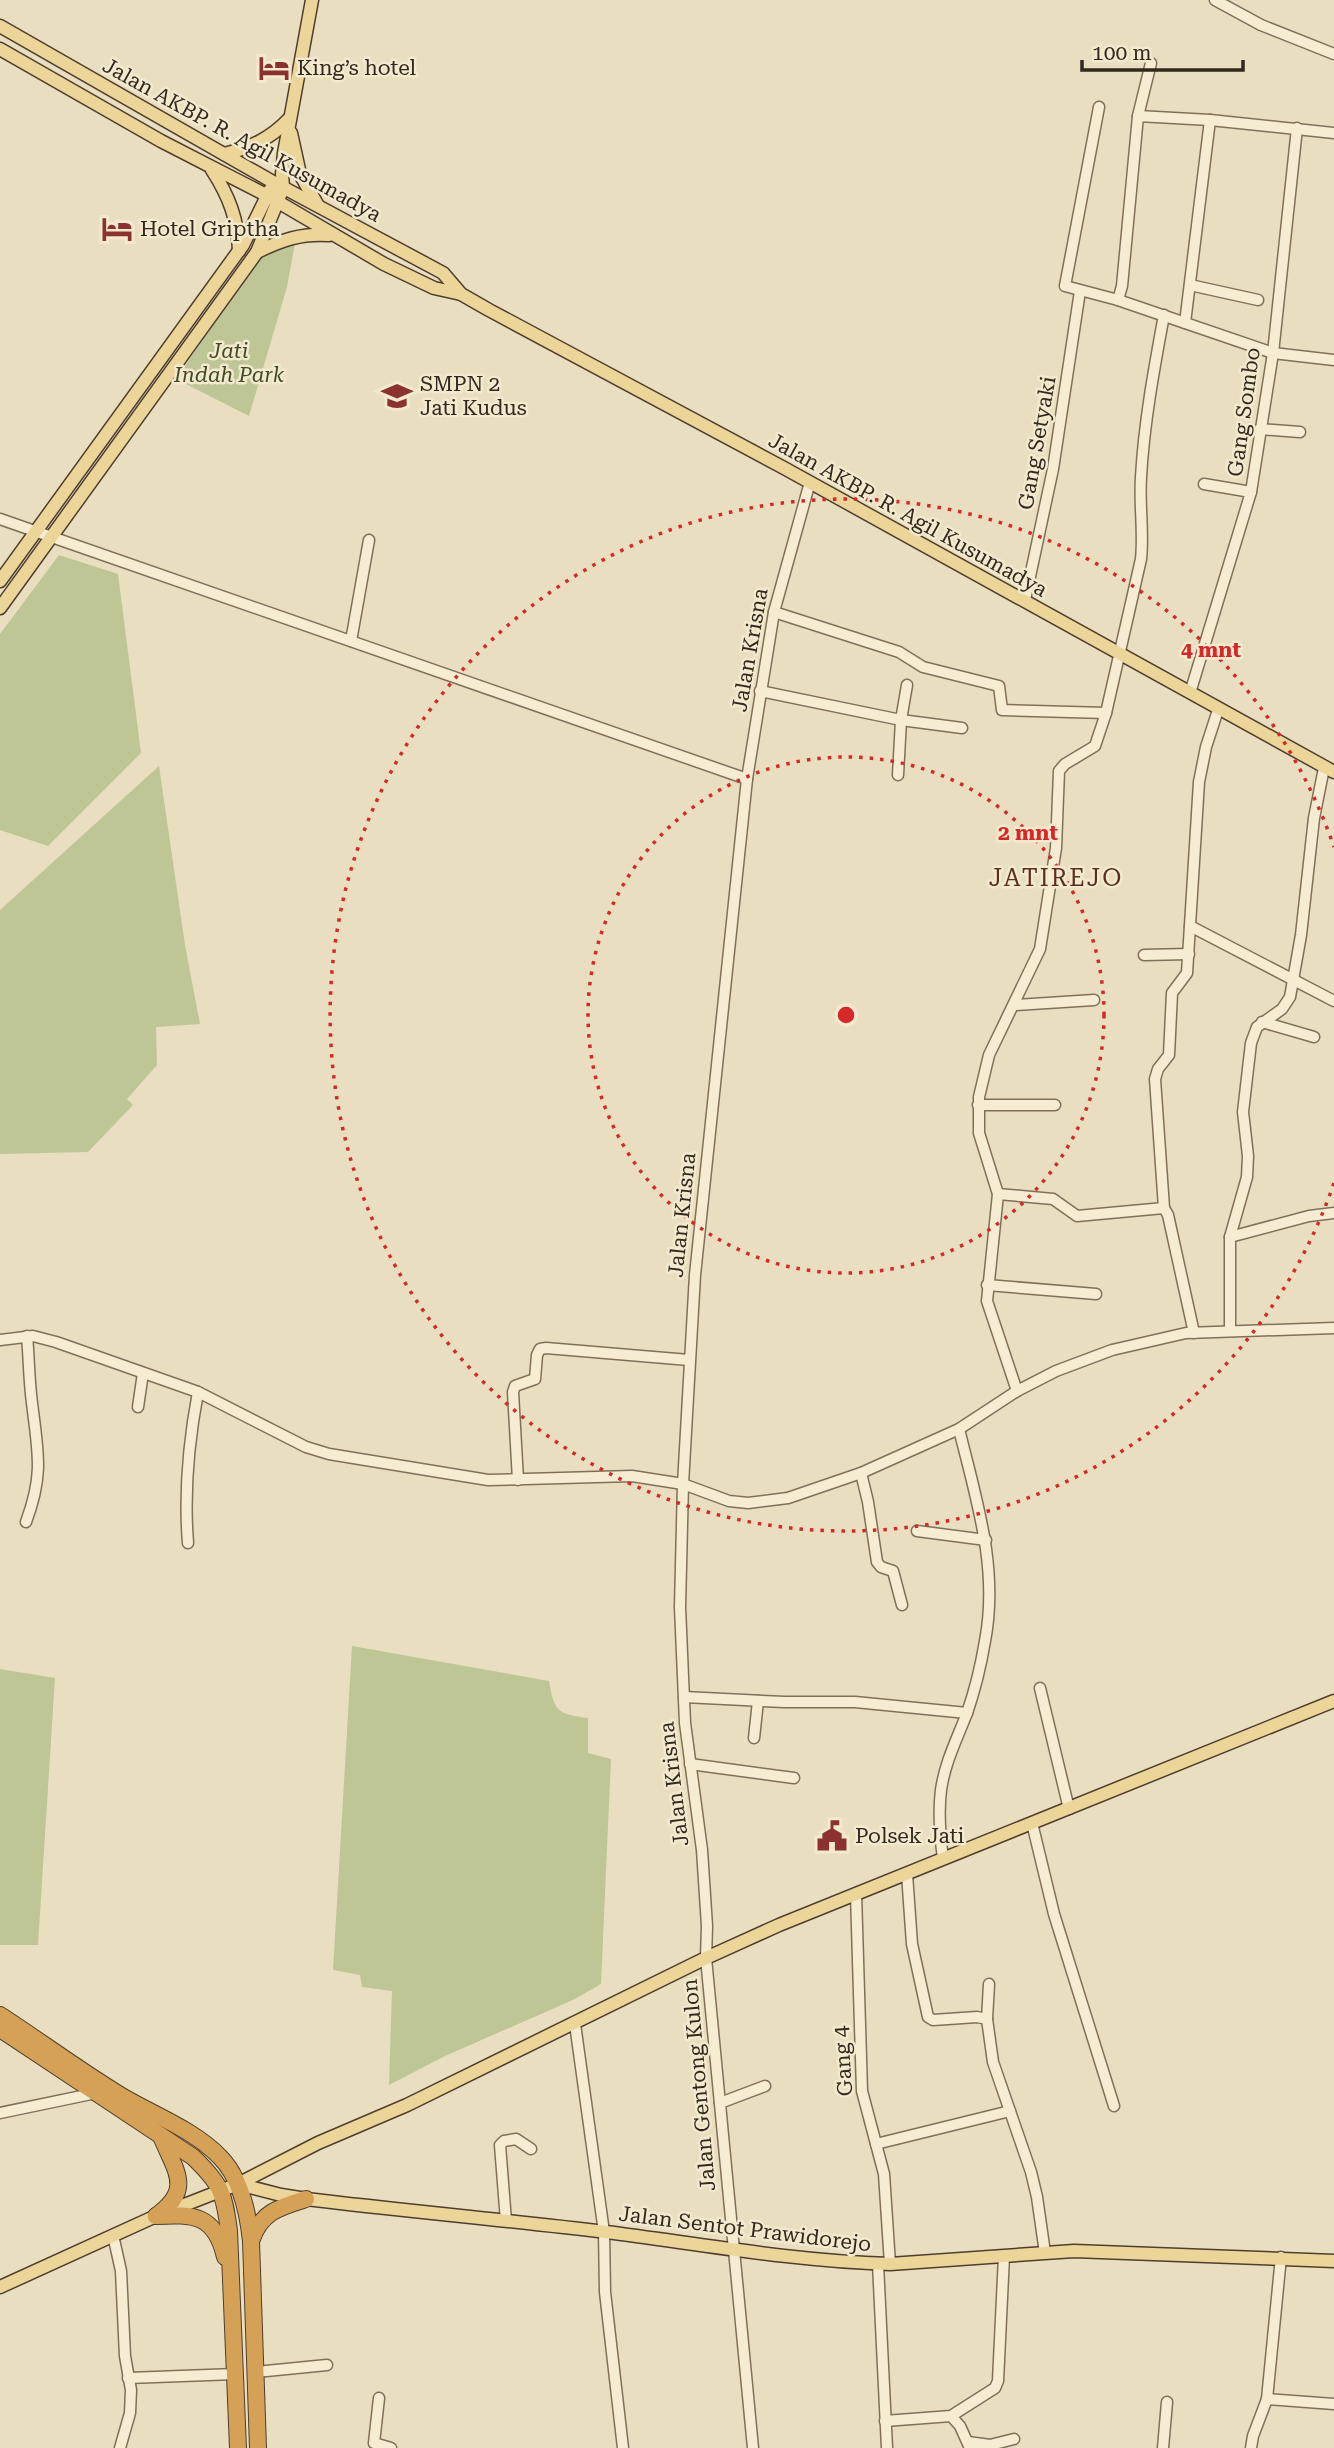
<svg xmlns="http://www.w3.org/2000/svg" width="1334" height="2448" font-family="'Roboto Serif',serif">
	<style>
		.green { fill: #bec695 }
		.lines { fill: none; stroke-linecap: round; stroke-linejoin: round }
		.minor-casing { stroke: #817059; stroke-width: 13 }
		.major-casing { stroke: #4f3e2e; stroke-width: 15 }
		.highway-casing { stroke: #4f3e2e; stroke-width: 18 }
		.minor { stroke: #f5ecd2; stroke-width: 10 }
		.major { stroke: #ebd599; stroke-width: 12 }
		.highway { stroke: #d4a156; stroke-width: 16 }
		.ring { fill: none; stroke: #d62828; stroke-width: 3.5; stroke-dasharray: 3.5 7 }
		.labels { text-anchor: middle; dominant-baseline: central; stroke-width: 5; stroke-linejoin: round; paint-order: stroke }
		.poi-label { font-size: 21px; fill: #32281d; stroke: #f2e9ce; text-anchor: start }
		.street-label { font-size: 21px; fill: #32281d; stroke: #f2e9ce }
		.park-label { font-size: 21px; font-style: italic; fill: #414c25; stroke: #f2e9ce }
		.quarter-label { font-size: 24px; letter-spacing: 2px; fill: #5b2e1f; stroke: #f2e9ce }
		.centre { fill: #d62828; stroke: #f2e9ce; stroke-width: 3.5 }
		.ring-label { font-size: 21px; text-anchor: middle; font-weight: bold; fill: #d62828; stroke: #f2e9ce; stroke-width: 5; stroke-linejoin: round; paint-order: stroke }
	</style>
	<rect width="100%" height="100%" fill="#e9dfc0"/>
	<g class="green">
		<polygon points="295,243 287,287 249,416 176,379 257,261 277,246"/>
		<polygon points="59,555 118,574 141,753 48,846 0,830 0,634"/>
		<polygon points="159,766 185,945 200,1024 156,1027 157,1065 127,1099 133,1105 88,1152 0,1154 0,910"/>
		<path d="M352 1646 549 1681C554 1711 557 1714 588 1718V1753L611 1759 601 1984 575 1999 445 2056 389 2085 392 1991 362 1987 360 1975 333 1970Z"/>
		<polygon points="0,1669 55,1678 38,1945 0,1945"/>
	</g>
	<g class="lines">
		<g class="minor-casing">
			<g id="minor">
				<polyline points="1215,0 1261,25 1334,54"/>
				<polyline points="1099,107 1065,286 1118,300 1122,286 1138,116 1210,120 1334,133"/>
				<polyline points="1138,116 1151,63"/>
				<polyline points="1190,285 1258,300"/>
				<polyline points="1118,300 1273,353 1334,360"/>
				<polyline points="1185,323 1210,120"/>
				<polyline points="1260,429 1300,432"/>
				<polyline points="1204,484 1251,492"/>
				<polyline points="0,519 747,779"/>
				<polyline points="1025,600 1053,469 1080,291"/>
				<polyline points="774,612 899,652 923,667 999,686 1002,710 1106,713"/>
				<polyline points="351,641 369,540"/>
				<polyline points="760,691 901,720 962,728"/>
				<polyline points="1190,693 1251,492 1273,353 1297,128"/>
				<polyline points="898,775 901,720 907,685"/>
				<polyline points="1190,926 1334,1001"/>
				<polyline points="1144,955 1189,954"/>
				<polyline points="1015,1005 1094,1000"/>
				<polyline points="1262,1022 1314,1037"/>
				<polyline points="978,1105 1055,1105"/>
				<polyline points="998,1194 1053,1199 1077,1216 1164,1208 1155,1079 1158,1069 1169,1055 1172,993 1187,973 1199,782 1206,747 1218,710"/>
				<polyline points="1164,1208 1168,1215 1194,1333"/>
				<polyline points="1230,1237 1309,1216 1334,1213"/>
				<polyline points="987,1285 1096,1294"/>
				<polyline points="1230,1330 1230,1237 1247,1177 1248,1156 1243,1112 1251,1043 1257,1027 1282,1009 1290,997 1301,935 1314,818 1324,768"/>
				<polyline points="0,1340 33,1336 56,1342 198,1392 306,1447 329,1454 488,1480 632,1476 683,1484 729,1501 748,1503 788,1498 861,1473 959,1429 1017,1391 1056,1371 1112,1350 1186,1333 1334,1328"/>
				<path d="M1017 1391 987 1301 998 1194 979 1133V1097L989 1055 1040 949 1056 848 1059 771 1065 764 1095 746 1106 713 1141 559C1144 531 1139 505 1141 477 1144 423 1154 369 1164 315"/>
				<polyline points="138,1407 143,1373"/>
				<polyline points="861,1473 868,1502 877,1562 881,1567 893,1571 902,1605"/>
				<polyline points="518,1480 513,1392 515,1386 535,1379 537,1355 540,1349 546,1348 689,1360"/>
				<path d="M26 1522C44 1474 38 1453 32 1403 29 1381 29 1358 27 1336"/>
				<polyline points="917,1531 986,1540"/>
				<path d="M188 1543C184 1494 189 1440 198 1392"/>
				<polyline points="1040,1688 1069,1809"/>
				<polyline points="684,1697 784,1702 855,1702 967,1713"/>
				<polyline points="754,1738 758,1701"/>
				<polyline points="690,1764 794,1778"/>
				<polyline points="1032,1823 1054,1914 1114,2106"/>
				<path d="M943 1859C940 1836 938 1813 941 1790 945 1762 957 1739 967 1713 975 1690 981 1665 985 1641 999 1568 976 1499 959 1429"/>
				<polyline points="907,1874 912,1944 928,2017 933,2020 977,2017 987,2019 993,2062 1031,2172 1037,2197 1045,2253"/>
				<polyline points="856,1894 862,2091 884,2174 890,2264"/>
				<polyline points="987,2019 989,1984"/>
				<polyline points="575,2024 604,2232 605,2292 623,2448"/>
				<polyline points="720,2103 765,2086"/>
				<polyline points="0,2113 96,2093"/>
				<polyline points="876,2144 1010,2111"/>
				<polyline points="506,2221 500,2145 504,2141 516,2139 531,2149"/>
				<polyline points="113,2235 121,2271 125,2356 131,2390 130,2413 120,2448"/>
				<polyline points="878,2264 887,2448"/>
				<polyline points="256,2372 327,2365"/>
				<polyline points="128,2378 235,2374"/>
				<polyline points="379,2398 374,2443 391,2448"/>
				<polyline points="1267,2399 1334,2404"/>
				<polyline points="951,2416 960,2426 969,2446"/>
				<polyline points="885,2421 951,2416 995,2388 998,2381 1004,2256"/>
				<polyline points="968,2442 990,2445 1014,2439"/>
				<polyline points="753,2448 706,1958 707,1926 702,1850 685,1723 680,1607 683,1484 695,1275 747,779 774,612 810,482"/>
				<polyline points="1163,2448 1167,2402"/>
				<polyline points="1251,2448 1253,2436 1267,2399 1281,2257"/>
			</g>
		</g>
		<g class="major-casing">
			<g id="major">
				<polyline points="0,26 273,182 443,273 461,294 489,310 784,468 1334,772"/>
				<polyline points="0,49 161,141 268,196 384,264 434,288 461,294"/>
				<polyline points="291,133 300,174 317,204"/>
				<path d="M224 154C250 148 270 139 289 119"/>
				<path d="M212 170C229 196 238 220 239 251"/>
				<path d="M257 252C282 240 301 233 329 235"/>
				<polyline points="0,581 243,245 270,190"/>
				<polyline points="0,608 257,252 283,188 282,174 284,153 312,0"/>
				<path d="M238 2184 281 2195 306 2199C406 2211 506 2220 606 2232 700 2244 794 2261 890 2264L1074 2251 1334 2261"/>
				<polyline points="0,2287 156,2216 238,2184 318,2143 407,2105 706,1958 779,1925 1334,1701"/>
			</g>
		</g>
		<g class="highway-casing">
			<g id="highway">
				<path d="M0 2015C40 2041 79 2070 120 2095 153 2115 193 2129 220 2157 241 2178 248 2213 251 2241L258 2448"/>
				<path d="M0 2029 193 2157C221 2184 224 2192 229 2231L238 2448"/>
				<path d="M156 2216C193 2214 215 2214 225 2257"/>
				<path d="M156 2216C194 2189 175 2171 161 2136"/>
				<path d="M252 2239C261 2212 280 2207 306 2199"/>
			</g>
		</g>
		<use href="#minor" class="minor"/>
		<use href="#major" class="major"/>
		<use href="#highway" class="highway"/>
	</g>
	<g class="ring">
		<circle cx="846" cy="1015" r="258"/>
		<path d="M1334 1183A516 516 0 1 1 1334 847"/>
	</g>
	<defs>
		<g id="hotel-bare" transform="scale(2.415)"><path d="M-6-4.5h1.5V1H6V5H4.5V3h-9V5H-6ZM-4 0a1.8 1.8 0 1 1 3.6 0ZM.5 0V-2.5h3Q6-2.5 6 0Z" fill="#8b312e" stroke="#f2e9ce" stroke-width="2.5" paint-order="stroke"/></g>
		<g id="school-bare" transform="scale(2.415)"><path d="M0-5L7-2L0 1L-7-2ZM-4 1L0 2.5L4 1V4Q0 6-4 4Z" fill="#8b312e" stroke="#f2e9ce" stroke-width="2.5" paint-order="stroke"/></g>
		<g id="civic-bare" transform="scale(2.415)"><path d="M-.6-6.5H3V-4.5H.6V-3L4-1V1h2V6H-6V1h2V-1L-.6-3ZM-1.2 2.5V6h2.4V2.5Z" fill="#8b312e" stroke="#f2e9ce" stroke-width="2.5" paint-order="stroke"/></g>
	</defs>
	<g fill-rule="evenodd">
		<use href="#hotel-bare" x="274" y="68"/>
		<use href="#hotel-bare" x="117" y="229"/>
		<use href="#school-bare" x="397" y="396"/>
		<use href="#civic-bare" x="832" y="1836"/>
	</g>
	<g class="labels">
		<g class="poi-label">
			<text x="297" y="68">King’s hotel</text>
			<text x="140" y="229">Hotel Griptha</text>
			<text x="420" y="384">SMPN 2<tspan x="420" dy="24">Jati Kudus</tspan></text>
			<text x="855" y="1836">Polsek Jati</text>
		</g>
		<g class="street-label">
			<text transform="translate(242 140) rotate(29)">Jalan AKBP. R. Agil Kusumadya</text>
			<text transform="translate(1244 412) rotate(-82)">Gang Sombo</text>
			<text transform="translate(1037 443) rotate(-80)">Gang Setyaki</text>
			<text transform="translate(908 515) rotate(29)">Jalan AKBP. R. Agil Kusumadya</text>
			<text transform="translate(750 650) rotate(-80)">Jalan Krisna</text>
			<text transform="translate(682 1215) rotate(-84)">Jalan Krisna</text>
			<text transform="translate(674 1784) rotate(-97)">Jalan Krisna</text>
			<text transform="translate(843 2061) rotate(-94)">Gang 4</text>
			<text transform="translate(699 2085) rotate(-95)">Jalan Gentong Kulon</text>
			<text transform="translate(745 2229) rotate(7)">Jalan Sentot Prawidorejo</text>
		</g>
		<g class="park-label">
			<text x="229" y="351">Jati<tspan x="229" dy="24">Indah Park</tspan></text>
		</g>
		<g class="quarter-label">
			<text x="1056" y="878">JATIREJO</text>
		</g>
	</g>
	<circle cx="846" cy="1015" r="10" class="centre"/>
	<g class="ring-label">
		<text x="1211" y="657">4 mnt</text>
		<text x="1028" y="840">2 mnt</text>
	</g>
	<path d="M1082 60v10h161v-10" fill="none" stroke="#32281d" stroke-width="3.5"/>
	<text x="1092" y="60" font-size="21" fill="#32281d" stroke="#f2e9ce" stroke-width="5" paint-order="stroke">100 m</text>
</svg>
